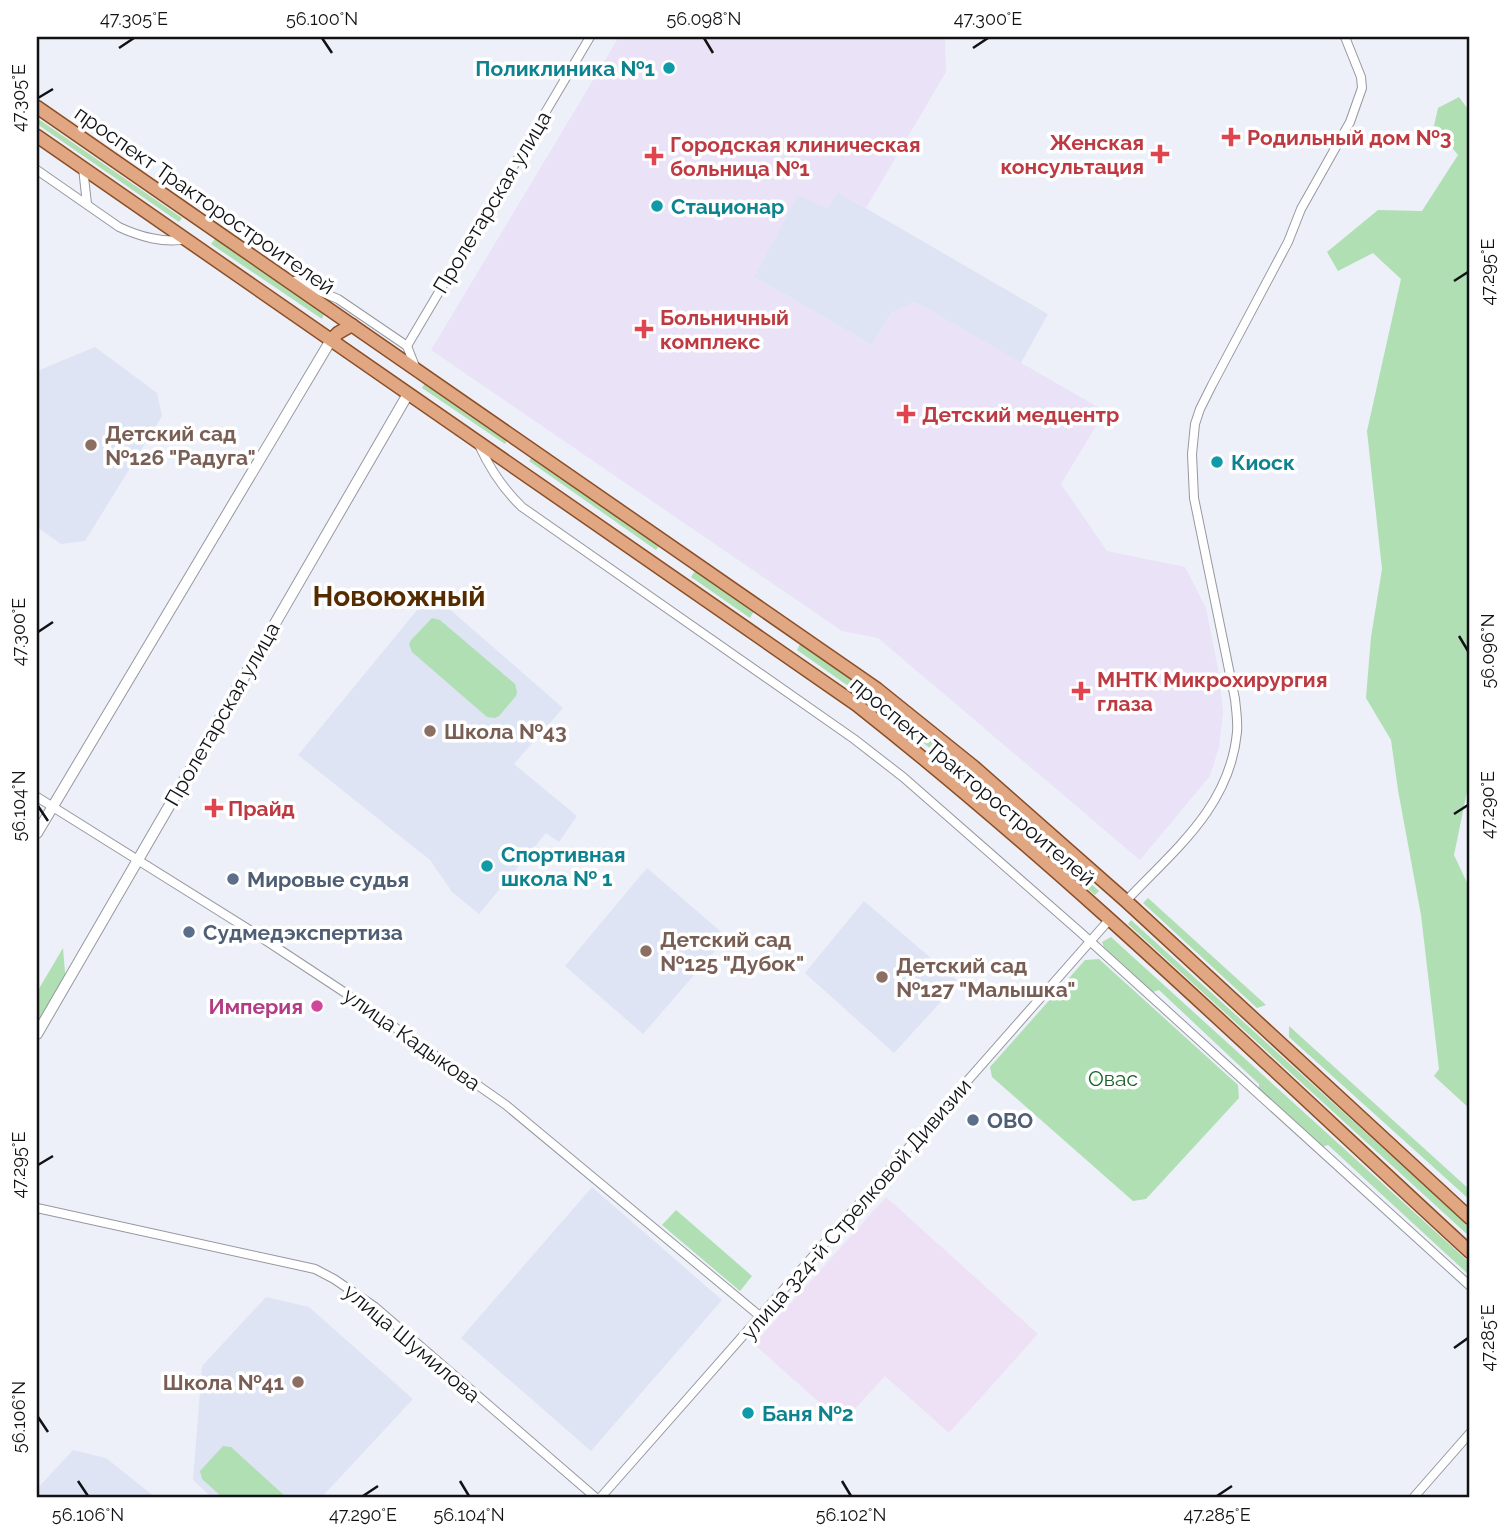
<svg xmlns="http://www.w3.org/2000/svg" width="1507" height="1534" font-family="Raleway,sans-serif">
	<style>
		.commercial { fill: #eee1f5 }
		.built { fill: #dfe4f4 }
		.medical { fill: #eae2f7 }
		.green { fill: #afdfb2 }
		.lines { fill: none; stroke-linecap: round; stroke-linejoin: round }
		.minor-casing { stroke: #9598a0; stroke-width: 10 }
		.tertiary-casing { stroke: #9598a0; stroke-width: 12 }
		.primary-casing { stroke: #8b4d25; stroke-width: 15 }
		.minor { stroke: #fff; stroke-width: 8 }
		.tertiary { stroke: #fff; stroke-width: 10 }
		.primary { stroke: #e0a782; stroke-width: 12 }
		.ticks { fill: none; stroke: #111215; stroke-width: 2.5 }
		.culture-dot { fill: #0f9aa8; stroke: #fff; stroke-width: 2.5 }
		.health-dot { fill: #e0444e; stroke: #fff; stroke-width: 2.5 }
		.education-dot { fill: #8d6e63; stroke: #fff; stroke-width: 2.5 }
		.service-dot { fill: #5c6f8a; stroke: #fff; stroke-width: 2.5 }
		.hotel-dot { fill: #d1479c; stroke: #fff; stroke-width: 2.5 }
		.labels { text-anchor: middle; dominant-baseline: central; stroke-width: 7; stroke-linejoin: round; paint-order: stroke }
		.culture-label { font-size: 21px; font-weight: bold; fill: #0d838f; stroke: #fff; text-anchor: start }
		.health-label { font-size: 21px; font-weight: bold; fill: #be3a42; stroke: #fff; text-anchor: start }
		.street-label { font-size: 21px; fill: #111215; stroke: #fff }
		.education-label { font-size: 21px; font-weight: bold; fill: #785e54; stroke: #fff; text-anchor: start }
		.service-label { font-size: 21px; font-weight: bold; fill: #4e5e75; stroke: #fff; text-anchor: start }
		.hotel-label { font-size: 21px; font-weight: bold; fill: #b23c85; stroke: #fff; text-anchor: end }
		.park-label { font-size: 21px; fill: #1b6028; stroke: #fff }
		.district-label { font-size: 28px; font-weight: bold; fill: #552c01; stroke: #fff }
		.neatline { fill: none; stroke: #111215; stroke-width: 2.5 }
		.ticks-label { font-size: 18px; text-anchor: middle; fill: #111215 }
	</style>
	<rect width="100%" height="100%" fill="#edf0f9"/>
	<polygon class="commercial" points="886,1197 1038,1334 949,1433 885,1376 842,1423 754,1344"/>
	<g class="built">
		<polygon points="838,192 1048,314 1021,363 915,302 891,313 872,345 754,277 798,194"/>
		<polygon points="95,347 157,393 162,416 85,541 61,544 37,527 37,371"/>
		<polygon points="431,593 563,708 514,764 577,816 559,842 546,833 479,914 452,892 430,860 298,755"/>
		<polygon points="647,868 727,937 643,1034 565,966"/>
		<polygon points="864,901 959,982 894,1053 805,973"/>
		<polygon points="592,1187 722,1300 591,1451 461,1338"/>
		<polygon points="266,1297 309,1307 413,1399 322,1497 211,1497 193,1480 202,1366"/>
		<polygon points="73,1450 106,1458 155,1497 37,1497 37,1489"/>
	</g>
	<polygon class="medical" points="619,37 945,37 946,72 866,208 838,192 828,209 798,195 754,277 872,345 891,313 915,302 1105,411 1061,484 1107,551 1185,567 1206,608 1218,669 1223,712 1219,747 1210,776 1140,860 878,638 842,631 431,350"/>
	<g class="green">
		<polygon points="1459,97 1470,112 1470,777 1454,855 1470,889 1470,1109 1434,1076 1439,1069 1421,915 1398,790 1391,740 1366,698 1371,637 1382,569 1367,431 1401,279 1373,253 1338,271 1327,252 1378,210 1422,211 1458,155 1434,126 1438,108"/>
		<polygon points="37,118 182,218 179,222 37,124"/>
		<polygon points="215,239 324,314 322,319 211,244"/>
		<polygon points="425,383 508,439 505,444 422,388"/>
		<polygon points="532,457 660,544 656,550 529,461"/>
		<polygon points="695,571 754,611 750,618 691,577"/>
		<polygon points="432,618 440,620 515,684 517,692 516,696 499,716 495,718 487,717 412,652 409,644 411,640"/>
		<polygon points="800,644 885,704 936,744 1099,891 1095,895 931,749 881,709 797,650"/>
		<polygon points="1148,898 1266,1005 1257,1008 1143,903"/>
		<polygon points="1131,920 1470,1227 1470,1237 1128,924"/>
		<polygon points="1111,937 1470,1263 1470,1282 1468,1274 1328,1145 1322,1147 1259,1089 1259,1084 1159,990 1153,992 1104,947 1102,942"/>
		<polygon points="63,948 66,985 37,1034 37,992"/>
		<polygon points="1099,959 1238,1085 1239,1098 1146,1199 1133,1201 992,1077 990,1067 1085,960"/>
		<polygon points="1289,1026 1470,1190 1470,1200 1289,1037"/>
		<polygon points="676,1210 752,1276 740,1291 662,1225"/>
		<polygon points="223,1446 231,1447 286,1497 222,1497 202,1479 200,1471"/>
	</g>
	<g class="lines">
		<g class="minor-casing">
			<g id="minor">
				<polyline points="83,168 87,204"/>
				<path d="M37 170 119 227C138 236 165 244 186 239"/>
				<polyline points="295,281 338,299 407,346"/>
				<polyline points="407,346 590,37"/>
				<polyline points="407,346 416,369"/>
				<path d="M479 445C490 469 502 488 522 507L854 739 903 777 1080 932 1470 1286"/>
				<polyline points="37,797 256,934 350,996 506,1105 761,1317"/>
				<path d="M1126 901C1174 850 1230 807 1237 732 1238 721 1236 710 1235 699L1194 498 1192 454 1195 424 1200 409 1212 385 1288 242 1301 209 1350 122 1362 88 1361 77 1345 37"/>
				<polyline points="37,1208 315,1269 334,1279 375,1307 595,1497"/>
				<polyline points="601,1497 1109,920"/>
				<polyline points="1414,1497 1470,1433"/>
			</g>
		</g>
		<g class="tertiary-casing">
			<g id="tertiary">
				<polyline points="37,833 331,340"/>
				<polyline points="37,1034 408,394"/>
			</g>
		</g>
		<g class="primary-casing">
			<g id="primary">
				<polyline points="37,107 877,689 974,767 1126,901 1470,1218"/>
				<path d="M37 136 857 705C1072 875 1269 1067 1470 1252"/>
				<polyline points="331,340 338,333 352,325"/>
			</g>
		</g>
		<use href="#minor" class="minor"/>
		<use href="#tertiary" class="tertiary"/>
		<use href="#primary" class="primary"/>
	</g>
	<path class="ticks" d="M322 38 332 53M704 38 713 53M119 48 134 38M973 48 988 38M38 98 53 89M1454 281 1468 272M38 632 53 622M1459 636 1468 651M38 806 48 821M1454 814 1468 805M38 1165 53 1156M1454 1348 1468 1338M38 1417 48 1432M78 1481 88 1496M460 1481 469 1496M842 1481 851 1496M363 1496 378 1486M1217 1496 1232 1486"/>
	<g class="culture-dot">
		<circle cx="669" cy="68" r="7"/>
		<circle cx="657" cy="206" r="7"/>
		<circle cx="1217" cy="462" r="7"/>
		<circle cx="487" cy="866" r="7"/>
		<circle cx="748" cy="1413" r="7"/>
	</g>
	<g class="health-dot">
		<path d="M1227.5 126.5h7v7h7v7h-7v7h-7v-7h-7v-7h7z"/>
		<path d="M1156.5 143.5h7v7h7v7h-7v7h-7v-7h-7v-7h7z"/>
		<path d="M650.5 145.5h7v7h7v7h-7v7h-7v-7h-7v-7h7z"/>
		<path d="M640.5 318.5h7v7h7v7h-7v7h-7v-7h-7v-7h7z"/>
		<path d="M902.5 403.5h7v7h7v7h-7v7h-7v-7h-7v-7h7z"/>
		<path d="M1077.5 680.5h7v7h7v7h-7v7h-7v-7h-7v-7h7z"/>
		<path d="M210.5 797.5h7v7h7v7h-7v7h-7v-7h-7v-7h7z"/>
	</g>
	<g class="education-dot">
		<circle cx="91" cy="445" r="7"/>
		<circle cx="430" cy="731" r="7"/>
		<circle cx="646" cy="951" r="7"/>
		<circle cx="882" cy="977" r="7"/>
		<circle cx="298" cy="1382" r="7"/>
	</g>
	<g class="service-dot">
		<circle cx="233" cy="879" r="7"/>
		<circle cx="189" cy="932" r="7"/>
		<circle cx="973" cy="1120" r="7"/>
	</g>
	<circle class="hotel-dot" cx="317" cy="1006" r="7"/>
	<g class="labels">
		<g class="culture-label">
			<text x="655" y="68" text-anchor="end">Поликлиника №1</text>
			<text x="671" y="206">Стационар</text>
			<text x="1231" y="462">Киоск</text>
			<text x="501" y="854">Спортивная<tspan x="501" dy="24">школа № 1</tspan></text>
			<text x="762" y="1413">Баня №2</text>
		</g>
		<g class="health-label">
			<text x="1247" y="137">Родильный дом №3</text>
			<text x="1144" y="142" text-anchor="end">Женская<tspan x="1144" dy="24">консультация</tspan></text>
			<text x="670" y="144">Городская клиническая<tspan x="670" dy="24">больница №1</tspan></text>
			<text x="660" y="317">Больничный<tspan x="660" dy="24">комплекс</tspan></text>
			<text x="922" y="414">Детский медцентр</text>
			<text x="1097" y="679">МНТК Микрохирургия<tspan x="1097" dy="24">глаза</tspan></text>
			<text x="228" y="808">Прайд</text>
		</g>
		<g class="street-label">
			<text transform="translate(205 200) rotate(35)">проспект Тракторостроителей</text>
			<text transform="translate(492 202) rotate(-59)">Пролетарская улица</text>
			<text transform="translate(222 714) rotate(-60)">Пролетарская улица</text>
			<text transform="translate(973 781) rotate(40)">проспект Тракторостроителей</text>
			<text transform="translate(412 1039) rotate(35)">улица Кадыкова</text>
			<text transform="translate(856 1209) rotate(-49)">улица 324-й Стрелковой Дивизии</text>
			<text transform="translate(412 1343) rotate(40)">улица Шумилова</text>
		</g>
		<g class="education-label">
			<text x="105" y="433">Детский сад<tspan x="105" dy="24">№126 "Радуга"</tspan></text>
			<text x="444" y="731">Школа №43</text>
			<text x="660" y="939">Детский сад<tspan x="660" dy="24">№125 "Дубок"</tspan></text>
			<text x="896" y="965">Детский сад<tspan x="896" dy="24">№127 "Малышка"</tspan></text>
			<text x="284" y="1382" text-anchor="end">Школа №41</text>
		</g>
		<g class="service-label">
			<text x="247" y="879">Мировые судья</text>
			<text x="203" y="932">Судмедэкспертиза</text>
			<text x="987" y="1120">ОВО</text>
		</g>
		<g class="hotel-label">
			<text x="303" y="1006">Империя</text>
		</g>
		<g class="park-label">
			<text x="1113" y="1078">Овас</text>
		</g>
		<g class="district-label">
			<text x="399" y="596">Новоюжный</text>
		</g>
	</g>
	<rect width="1507" height="1534" fill="none" stroke="#ffffff" stroke-width="77"/>
	<rect x="38" y="38" width="1430" height="1458" class="neatline"/>
	<g class="ticks-label">
		<text x="134" y="25">47.305°E</text>
		<text x="322" y="25">56.100°N</text>
		<text x="704" y="25">56.098°N</text>
		<text x="988" y="25">47.300°E</text>
		<text transform="translate(19 98) rotate(-90)" y="6">47.305°E</text>
		<text transform="translate(1488 272) rotate(-90)" y="6">47.295°E</text>
		<text transform="translate(19 632) rotate(-90)" y="6">47.300°E</text>
		<text transform="translate(1488 651) rotate(-90)" y="6">56.096°N</text>
		<text transform="translate(1488 805) rotate(-90)" y="6">47.290°E</text>
		<text transform="translate(19 806) rotate(-90)" y="6">56.104°N</text>
		<text transform="translate(19 1165) rotate(-90)" y="6">47.295°E</text>
		<text transform="translate(1488 1338) rotate(-90)" y="6">47.285°E</text>
		<text transform="translate(19 1417) rotate(-90)" y="6">56.106°N</text>
		<text x="88" y="1521">56.106°N</text>
		<text x="363" y="1521">47.290°E</text>
		<text x="469" y="1521">56.104°N</text>
		<text x="851" y="1521">56.102°N</text>
		<text x="1217" y="1521">47.285°E</text>
	</g>
</svg>
